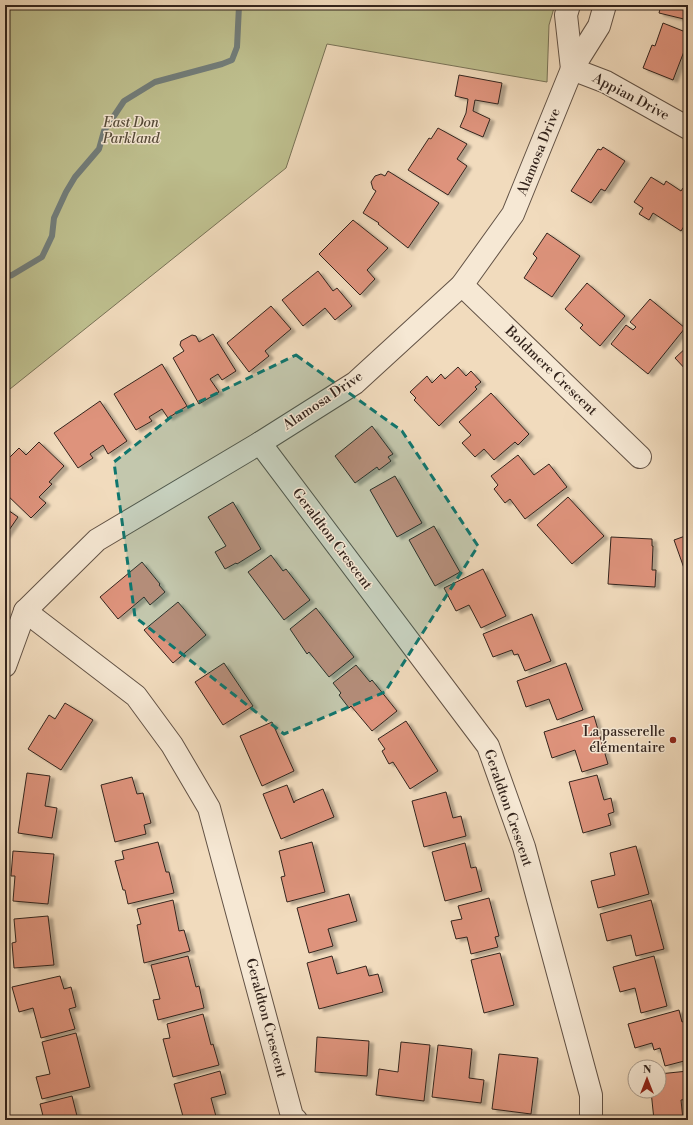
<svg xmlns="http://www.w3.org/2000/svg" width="693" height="1125" font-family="'Libre Bodoni',serif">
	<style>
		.green { fill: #bebf8e; stroke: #787256 }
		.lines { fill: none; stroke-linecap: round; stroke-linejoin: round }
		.stream { stroke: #727d7a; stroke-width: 6 }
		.building { fill: #de937b; stroke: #33241d; filter: url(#shadow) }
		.minor-casing { stroke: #625245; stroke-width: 24 }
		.minor { stroke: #f6e8d4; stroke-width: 22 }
		.marked { fill: #0f766e; fill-opacity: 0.2; stroke: #0f766e; stroke-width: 3; stroke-dasharray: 8 5; stroke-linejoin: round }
		.poi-dot { fill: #8f2418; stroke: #f6e8d4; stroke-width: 1.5 }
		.labels { text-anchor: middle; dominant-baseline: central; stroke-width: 3; stroke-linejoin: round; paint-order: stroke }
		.street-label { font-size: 14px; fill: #33241d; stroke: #f6e8d4 }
		.park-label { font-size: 14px; font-style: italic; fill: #564b39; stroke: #f6e8d4 }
		.poi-label { font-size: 14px; fill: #33241d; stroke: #f6e8d4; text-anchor: end }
	</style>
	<defs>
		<filter id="shadow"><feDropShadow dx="4.5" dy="2.5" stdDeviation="1" flood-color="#0004"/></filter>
	</defs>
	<rect width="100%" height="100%" fill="#f1dbbd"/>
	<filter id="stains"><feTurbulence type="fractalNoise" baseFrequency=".005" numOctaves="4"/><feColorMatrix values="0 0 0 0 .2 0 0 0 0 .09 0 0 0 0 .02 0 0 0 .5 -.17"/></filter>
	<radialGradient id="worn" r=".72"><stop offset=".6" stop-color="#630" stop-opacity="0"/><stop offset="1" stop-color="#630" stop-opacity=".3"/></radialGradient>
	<polygon class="green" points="5,5 541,5 554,8 549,25 547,82 327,44 286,168 5,393"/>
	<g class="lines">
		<polyline class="stream" points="5,277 12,275 42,257 52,236 54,218 66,192 75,177 99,149 104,131 124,101 155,82 222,64 232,60 237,47 239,6"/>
	</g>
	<g class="building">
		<polygon points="661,5 688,5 688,20 659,13"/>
		<polygon points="663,23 688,33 688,41 673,80 643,68 652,45 655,46"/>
		<polygon points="459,75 502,83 498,104 475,100 473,111 490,119 483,137 460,127 466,113 468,99 455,96"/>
		<polygon points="438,128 467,144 457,159 467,166 448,195 408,170 429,138 431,139"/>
		<polygon points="603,147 625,161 605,191 601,189 591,203 571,191 598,149 601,150"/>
		<polygon points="388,171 439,203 408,248 378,224 379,223 363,213 376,191 373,189 371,182 375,176 381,174 385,176"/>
		<polygon points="651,177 664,185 666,181 681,191 683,188 688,191 688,220 681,231 653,213 649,220 639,214 643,208 634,202"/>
		<polygon points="353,220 388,248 367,270 375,279 360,295 319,254"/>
		<polygon points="547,233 580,256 552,297 524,278 537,258 533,254"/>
		<polygon points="318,271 333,291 337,288 352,306 335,320 325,308 303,326 282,300"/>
		<polygon points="587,283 625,316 600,346 580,328 583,325 565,309"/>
		<polygon points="650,299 685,328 648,374 611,344 626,325 633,330 636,327 630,322"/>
		<polygon points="271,306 291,329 265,351 269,356 249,372 227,343"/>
		<polygon points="213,334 236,371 222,380 218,374 210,379 219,392 199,404 173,358 184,351 180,345 181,341 192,335 196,336 199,342"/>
		<polygon points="688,346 688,372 675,358"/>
		<polygon points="162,364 187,406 168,418 162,409 149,417 152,421 136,430 114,394"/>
		<polygon points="458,367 466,376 471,371 481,382 475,387 477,389 439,426 414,400 416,398 410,392 427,376 432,383 441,374 445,379"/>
		<polygon points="491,393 529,434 518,445 515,442 494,460 484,449 475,457 462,443 471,435 459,422"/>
		<polygon points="100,401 127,441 108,454 103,445 90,454 93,458 78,468 54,433"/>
		<polygon points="372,426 393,454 388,457 391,461 379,470 377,467 355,483 335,456"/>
		<polygon points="39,442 64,466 49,482 52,484 39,497 46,503 31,518 5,493 5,472 9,468 5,462 19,448 26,455"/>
		<polygon points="518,455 534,475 549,464 567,487 525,519 510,499 505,503 494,489 498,485 491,476"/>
		<polygon points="395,476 422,523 397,537 370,490"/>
		<polygon points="568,497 604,536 572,564 537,525"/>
		<polygon points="233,502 261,549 237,564 236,563 225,569 215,552 226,546 208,517"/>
		<polygon points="5,508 18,517 5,536"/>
		<polygon points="434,526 460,572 435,586 409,540"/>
		<polygon points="688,535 688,570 685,571 674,540"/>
		<polygon points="611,537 652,539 652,546 653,546 652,570 656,570 655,587 608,584"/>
		<polygon points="271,555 283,571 286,569 310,600 284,620 248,572"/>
		<polygon points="142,562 160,584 159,585 165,592 150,605 144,597 118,619 100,597"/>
		<polygon points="483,569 506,616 481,628 469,605 456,611 444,588"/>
		<polygon points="178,602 206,635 173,663 144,630"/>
		<polygon points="316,608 354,657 329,677 309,652 307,654 290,629"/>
		<polygon points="532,614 551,661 525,671 518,654 514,655 512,650 493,657 483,634"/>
		<polygon points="224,663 253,706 223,725 195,682"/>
		<polygon points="566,663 583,710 557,720 549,699 526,707 517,681"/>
		<polygon points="356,665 370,682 372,680 397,711 372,731 351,706 349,708 339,695 341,693 333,683"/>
		<polygon points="65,703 93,720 61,770 28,749 49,715 55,719"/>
		<polygon points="594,716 608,764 582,772 575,750 552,758 544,732"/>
		<polygon points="406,721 438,771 410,789 393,762 389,764 382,751 385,749 378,739"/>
		<polygon points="272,722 294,771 262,786 240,736"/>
		<polygon points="27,773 50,776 45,806 57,808 52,838 18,833"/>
		<polygon points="597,775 604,800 611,798 614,812 608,814 611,825 583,833 569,782"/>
		<polygon points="132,777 137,794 143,793 151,823 144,825 146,834 115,842 101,785"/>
		<polygon points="287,785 294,803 295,801 323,789 334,817 281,839 263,794"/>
		<polygon points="446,792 453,818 461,816 466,836 424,847 412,801"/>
		<polygon points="158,842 166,872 169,872 174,893 128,904 125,890 123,890 115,861 124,859 122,851"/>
		<polygon points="312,842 325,892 287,902 281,877 285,876 279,851"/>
		<polygon points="465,843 471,868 476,867 482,891 445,901 432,852"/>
		<polygon points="636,846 649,894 598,908 591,881 615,875 610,853"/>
		<polygon points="13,851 54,854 48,904 13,901 15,876 11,876"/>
		<polygon points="349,894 357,921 328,929 333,946 309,953 297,908"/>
		<polygon points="489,898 499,936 495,937 498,947 471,954 467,937 456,939 451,921 462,919 458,906"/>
		<polygon points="173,900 179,931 184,930 190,951 144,963 137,925 141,924 137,909"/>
		<polygon points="651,900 664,949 636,956 631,935 607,941 600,914"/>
		<polygon points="48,916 54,965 14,968 12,943 16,942 14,919"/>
		<polygon points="500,953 514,1005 484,1013 471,960"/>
		<polygon points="188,956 196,987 199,986 204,1008 158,1020 153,1000 160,999 151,965"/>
		<polygon points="332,956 337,974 366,966 369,976 378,974 383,992 319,1009 307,963"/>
		<polygon points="654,956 667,1006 641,1013 635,988 620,992 613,967"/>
		<polygon points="60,976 64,989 71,987 76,1007 69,1009 75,1029 41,1038 33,1008 19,1012 12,987"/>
		<polygon points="679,1010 682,1022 688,1020 688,1036 686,1037 688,1060 665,1066 660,1048 654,1050 652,1043 635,1048 628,1024"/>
		<polygon points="203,1014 211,1045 213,1044 219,1065 173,1077 163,1039 170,1038 167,1024"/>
		<polygon points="76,1033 90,1087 42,1099 36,1077 50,1074 42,1042"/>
		<polygon points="317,1037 369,1041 367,1076 315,1072"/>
		<polygon points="401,1042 430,1045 424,1101 376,1095 379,1069 398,1072"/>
		<polygon points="438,1045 472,1049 469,1078 484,1080 481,1103 432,1097"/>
		<polygon points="499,1054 538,1058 531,1114 492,1109"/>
		<polygon points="220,1071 226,1094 211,1098 217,1120 184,1120 174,1084"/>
		<polygon points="688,1071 688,1099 681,1100 683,1120 654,1120 651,1091 659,1091 659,1074"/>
		<polygon points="72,1096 78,1120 44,1120 40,1104"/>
	</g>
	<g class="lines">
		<g class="minor-casing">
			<g id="minor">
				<polyline points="569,5 566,15 572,69"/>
				<polyline points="572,69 606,82 688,128"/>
				<polyline points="462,285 640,457"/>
				<polyline points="260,443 488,746 524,847 591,1095 591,1120"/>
				<polyline points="25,611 136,696 172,745 209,808 292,1116 296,1120"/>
				<polyline points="5,666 25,611 97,540 260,443 355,383 462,285 513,214 572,69 599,26 605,5"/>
			</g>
		</g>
		<use href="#minor" class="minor"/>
	</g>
	<path class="marked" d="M296 355 402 431 478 546 385 692 284 734 135 617 114 462 176 413Z"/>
	<circle class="poi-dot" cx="673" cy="740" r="4"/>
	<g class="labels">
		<g class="street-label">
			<text transform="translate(631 97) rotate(28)">Appian Drive</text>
			<text transform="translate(539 152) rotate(-68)">Alamosa Drive</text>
			<text transform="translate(551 371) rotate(44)">Boldmere Crescent</text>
			<text transform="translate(323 401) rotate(-34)">Alamosa Drive</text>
			<text transform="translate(332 539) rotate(53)">Geraldton Crescent</text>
			<text transform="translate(508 808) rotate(71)">Geraldton Crescent</text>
			<text transform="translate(266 1018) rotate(75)">Geraldton Crescent</text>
		</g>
		<g class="park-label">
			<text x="131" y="123">East Don<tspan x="131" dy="16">Parkland</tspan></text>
		</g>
		<g class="poi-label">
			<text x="665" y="732">La passerelle<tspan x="665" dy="16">élémentaire</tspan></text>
		</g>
	</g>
	<rect width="693" height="1125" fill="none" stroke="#f1dbbd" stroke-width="20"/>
	<rect x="6" y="6" width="681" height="1113" fill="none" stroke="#33241d" stroke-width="2"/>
	<rect x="10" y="10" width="673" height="1105" fill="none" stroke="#33241d"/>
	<g transform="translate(647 1079)"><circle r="19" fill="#f6e8d4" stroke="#a89a8b"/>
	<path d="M0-3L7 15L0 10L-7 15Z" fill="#8f2418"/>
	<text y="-6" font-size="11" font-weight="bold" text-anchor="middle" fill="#33241d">N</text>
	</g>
	<rect width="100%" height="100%" filter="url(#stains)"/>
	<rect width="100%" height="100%" fill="url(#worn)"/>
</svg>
